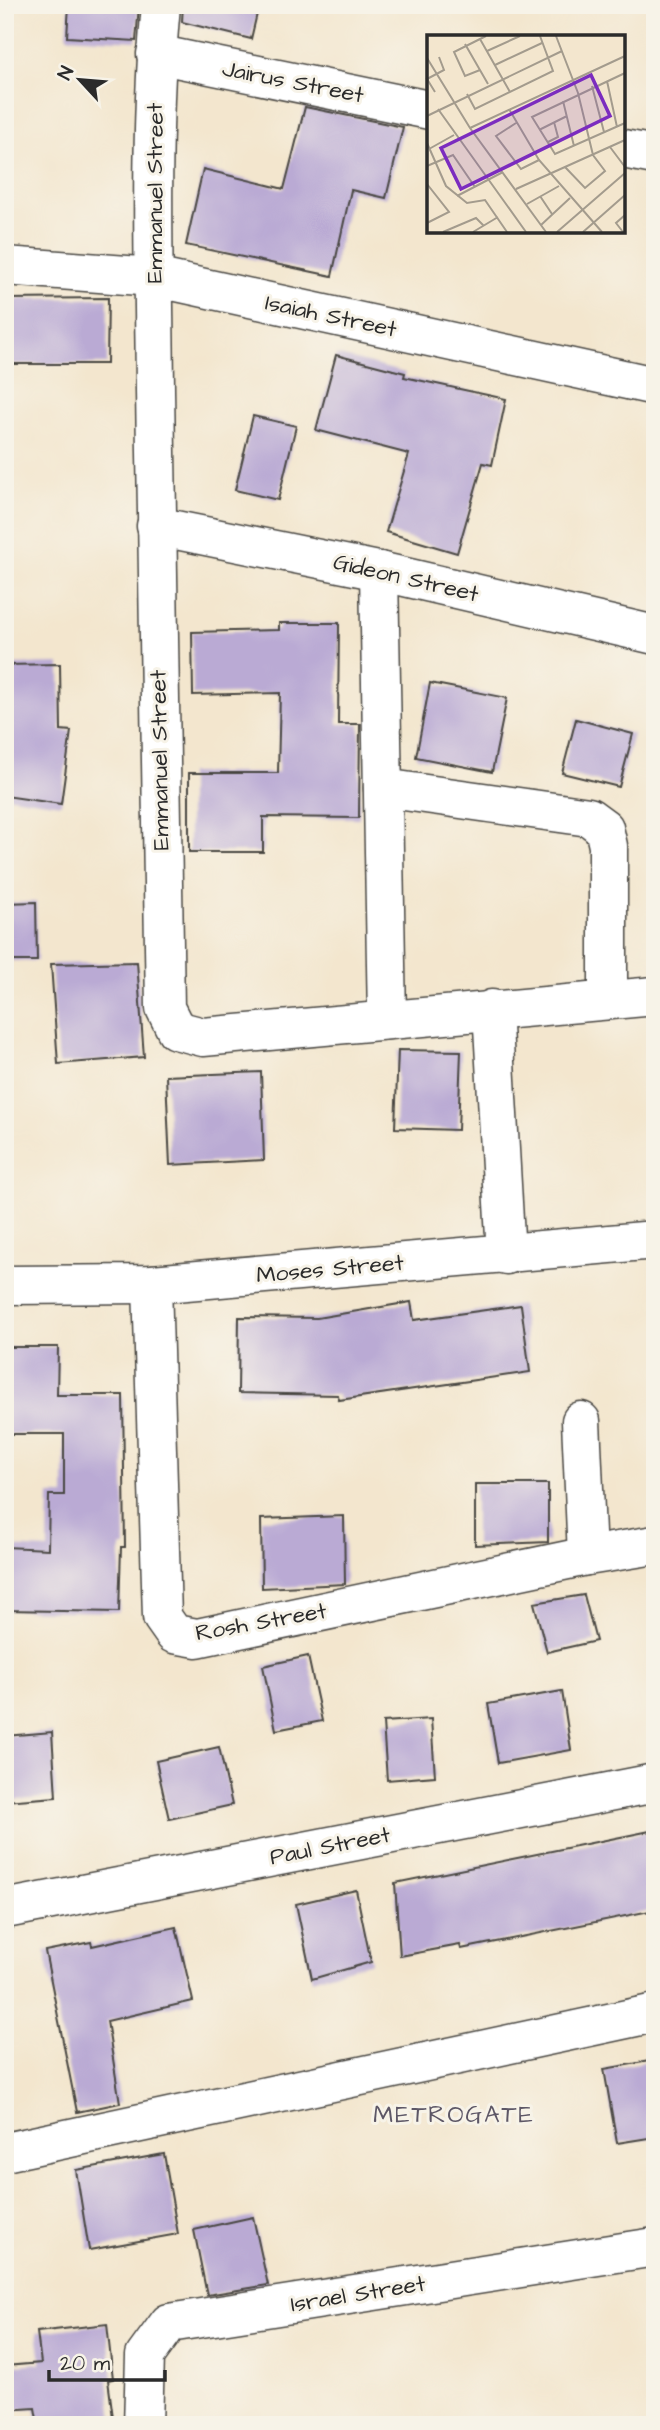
<svg xmlns="http://www.w3.org/2000/svg" width="660" height="2430" font-family="'Architects Daughter',sans-serif">
	<style>
		.building { fill: #baaad4 }
		.lines { fill: none; stroke-linecap: round; stroke-linejoin: round }
		.minor-casing { stroke: #494743; stroke-width: 41 }
		.minor { stroke: #fff; stroke-width: 38 }
		.labels { text-anchor: middle; dominant-baseline: central; stroke-width: 6; stroke-linejoin: round; paint-order: stroke }
		.street-label { font-size: 23px; fill: #2b2b2b; stroke: #f7f3e8 }
		.neighbourhood-label { font-size: 24px; letter-spacing: 2px; fill: #5d5766; stroke: #f7f3e8 }
		.inset-road { fill: none; stroke: #a39b8d; stroke-width: 2 }
		.view { fill: #7b2cbf; fill-opacity: 0.15; stroke: #7b2cbf; stroke-width: 3.5 }
		.inset-edge { fill: none; stroke: #2b2b2b; stroke-width: 3.5 }
	</style>
	<rect width="100%" height="100%" fill="#f7f3e8"/>
	<filter id="ink" filterUnits="userSpaceOnUse"><feTurbulence type="fractalNoise" baseFrequency=".0143" numOctaves="2"/><feDisplacementMap in="SourceGraphic" scale="14" xChannelSelector="R" yChannelSelector="G"/><feConvolveMatrix kernelMatrix="1 2 1 2 8 2 1 2 1" color-interpolation-filters="sRGB"/></filter>
	<filter id="wash" filterUnits="userSpaceOnUse"><feTurbulence type="fractalNoise" baseFrequency=".00686" numOctaves="4" result="noise"/><feDisplacementMap in="SourceGraphic" scale="28" xChannelSelector="R" yChannelSelector="G"/><feGaussianBlur stdDeviation="1.57" result="paint"/><feColorMatrix in="noise" values="0 0 0 0 0 0 0 0 0 0 0 0 0 0 0 0 0 1.4 0 .05"/><feComposite in="paint" operator="in"/></filter>
	<g filter="url(#wash)">
		<rect width="100%" height="100%" fill="#f3e6ce"/>
		<g id="blocks">
			<g class="building">
				<polygon points="69,5 139,5 136,41 67,37"/>
				<polygon points="183,5 259,5 251,39 182,22"/>
				<polygon points="305,107 403,127 386,198 351,190 332,276 186,245 203,169 284,189"/>
				<polygon points="108,298 107,364 5,364 5,299"/>
				<polygon points="336,355 405,373 404,377 506,399 492,465 483,463 457,553 386,532 409,454 316,430"/>
				<polygon points="253,416 296,426 278,500 235,490"/>
				<polygon points="279,623 339,623 338,724 360,724 359,818 263,817 263,852 189,852 189,773 278,773 280,693 193,695 192,632 279,630"/>
				<polygon points="60,664 61,730 71,731 61,804 5,796 5,665"/>
				<polygon points="430,683 507,698 492,772 416,757"/>
				<polygon points="576,719 633,734 619,787 562,773"/>
				<polygon points="36,902 37,961 5,961 5,903"/>
				<polygon points="137,962 144,1057 58,1064 51,964"/>
				<polygon points="398,1050 461,1051 458,1130 395,1128"/>
				<polygon points="261,1072 264,1160 170,1165 166,1076"/>
				<polygon points="411,1302 414,1320 521,1305 530,1372 339,1400 338,1395 238,1393 239,1317 317,1318"/>
				<polygon points="5,1347 58,1347 57,1395 123,1395 125,1547 121,1547 119,1612 5,1610 5,1547 48,1549 49,1495 64,1495 64,1434 5,1434"/>
				<polygon points="475,1484 548,1484 548,1542 475,1545"/>
				<polygon points="344,1516 345,1584 262,1588 261,1519"/>
				<polygon points="584,1595 596,1641 547,1652 534,1603"/>
				<polygon points="308,1656 322,1721 276,1730 263,1666"/>
				<polygon points="562,1691 571,1750 498,1763 488,1704"/>
				<polygon points="431,1719 435,1776 387,1780 383,1722"/>
				<polygon points="52,1732 56,1797 5,1801 5,1736"/>
				<polygon points="219,1747 232,1805 169,1819 156,1761"/>
				<polygon points="655,1830 655,1910 461,1949 460,1945 400,1956 395,1883"/>
				<polygon points="356,1890 371,1962 312,1979 296,1904"/>
				<polygon points="176,1927 193,2001 107,2021 120,2103 77,2112 45,1951 91,1942 92,1946"/>
				<polygon points="655,2060 655,2137 617,2143 604,2069"/>
				<polygon points="164,2154 178,2234 89,2250 76,2170"/>
				<polygon points="253,2217 268,2285 207,2295 194,2230"/>
				<polygon points="107,2324 113,2379 108,2380 114,2425 38,2425 35,2408 5,2410 5,2366 41,2363 37,2332"/>
			</g>
		</g>
	</g>
	<g filter="url(#ink)">
		<use href="#blocks" fill-opacity="0" stroke="#494743" stroke-width="2"/>
		<g class="lines">
			<g class="minor-casing">
				<g id="minor">
					<path d="M161 5C149 133 154 263 155 390 157 596 161 802 165 1008L176 1030 203 1037 655 996"/>
					<polyline points="156,54 429,110"/>
					<polyline points="623,149 655,155"/>
					<polyline points="5,266 154,277 655,386"/>
					<polyline points="156,526 379,571 655,635"/>
					<polyline points="379,571 387,1020"/>
					<polyline points="383,788 589,817 604,828 608,846 608,999"/>
					<polyline points="492,1009 506,1255"/>
					<polyline points="152,1284 162,1617 174,1634 197,1638 587,1556 655,1545"/>
					<polyline points="5,1285 152,1284 655,1240"/>
					<polyline points="581,1421 587,1556"/>
					<polyline points="5,1909 655,1783"/>
					<polyline points="5,2152 655,2013"/>
					<polyline points="143,2425 145,2356 169,2323 655,2247"/>
				</g>
			</g>
			<use href="#minor" class="minor"/>
		</g>
	</g>
	<g class="labels">
		<g class="street-label">
			<text transform="translate(293 82) rotate(11)">Jairus Street</text>
			<text transform="translate(155 193) rotate(-90)">Emmanuel Street</text>
			<text transform="translate(331 316) rotate(12)">Isaiah Street</text>
			<text transform="translate(406 578) rotate(13)">Gideon Street</text>
			<text transform="translate(160 760) rotate(-91)">Emmanuel Street</text>
			<text transform="translate(330 1269) rotate(-5)">Moses Street</text>
			<text transform="translate(261 1622) rotate(-10)">Rosh Street</text>
			<text transform="translate(330 1846) rotate(-11)">Paul Street</text>
			<text transform="translate(358 2294) rotate(-9)">Israel Street</text>
		</g>
		<g class="neighbourhood-label">
			<text x="454" y="2115">METROGATE</text>
		</g>
	</g>
	<g transform="translate(427 35)">
		<rect width="198" height="198" fill="#f3e6ce"/>
		<path class="inset-road" d="M129 1 151 58 166 120 178 136 158 153 138 132M53 4 83 57M38 9 61 49M60 16 93 1M0 23 43 93 119 197M68 30 115 8M53 35 38 41 27 17 59 1M198 38 105 82 128 119 198 88M180 46 190 92M165 51 177 97M8 57 0 44 17 35 12 22M40 59 48 74 126 36 113 1M136 66 147 111M11 74 99 197M82 74 112 125 175 197M0 81 135 16M89 88 69 101 94 134 112 125M43 93 198 21M112 95 140 81M121 107 131 102 127 87M0 108 19 151 40 168 58 165 80 197M183 112 198 132M2 114 27 100M0 131 26 120 48 152M0 149 22 177 0 188M89 154 198 105M30 161 76 137M113 161 125 179M100 169 132 151M114 190 143 163M16 197 49 183 57 191M46 197 71 182M130 197 198 138M156 197 198 160M196 197 189 188 198 180"/>
		<path class="view" d="M164 40 183 81 34 154 14 113Z"/>
		<rect width="198" height="198" class="inset-edge"/>
	</g>
	<rect width="660" height="2430" fill="none" stroke="#f7f3e8" stroke-width="28"/>
	<g transform="translate(80 80) rotate(296)" stroke="#f7f3e8" stroke-width="5" paint-order="stroke">
	<path d="M0-5L12 26L0 18L-12 26Z" fill="#2b2b2b"/>
	<text y="-10" font-size="19" font-weight="bold" text-anchor="middle" fill="#2b2b2b">N</text>
	</g>
	<path d="M49 2370v10h116v-10" fill="none" stroke="#2b2b2b" stroke-width="3.5"/>
	<text x="60" y="2370" font-size="21" fill="#2b2b2b" stroke="#f7f3e8" stroke-width="5" paint-order="stroke">20 m</text>
</svg>
